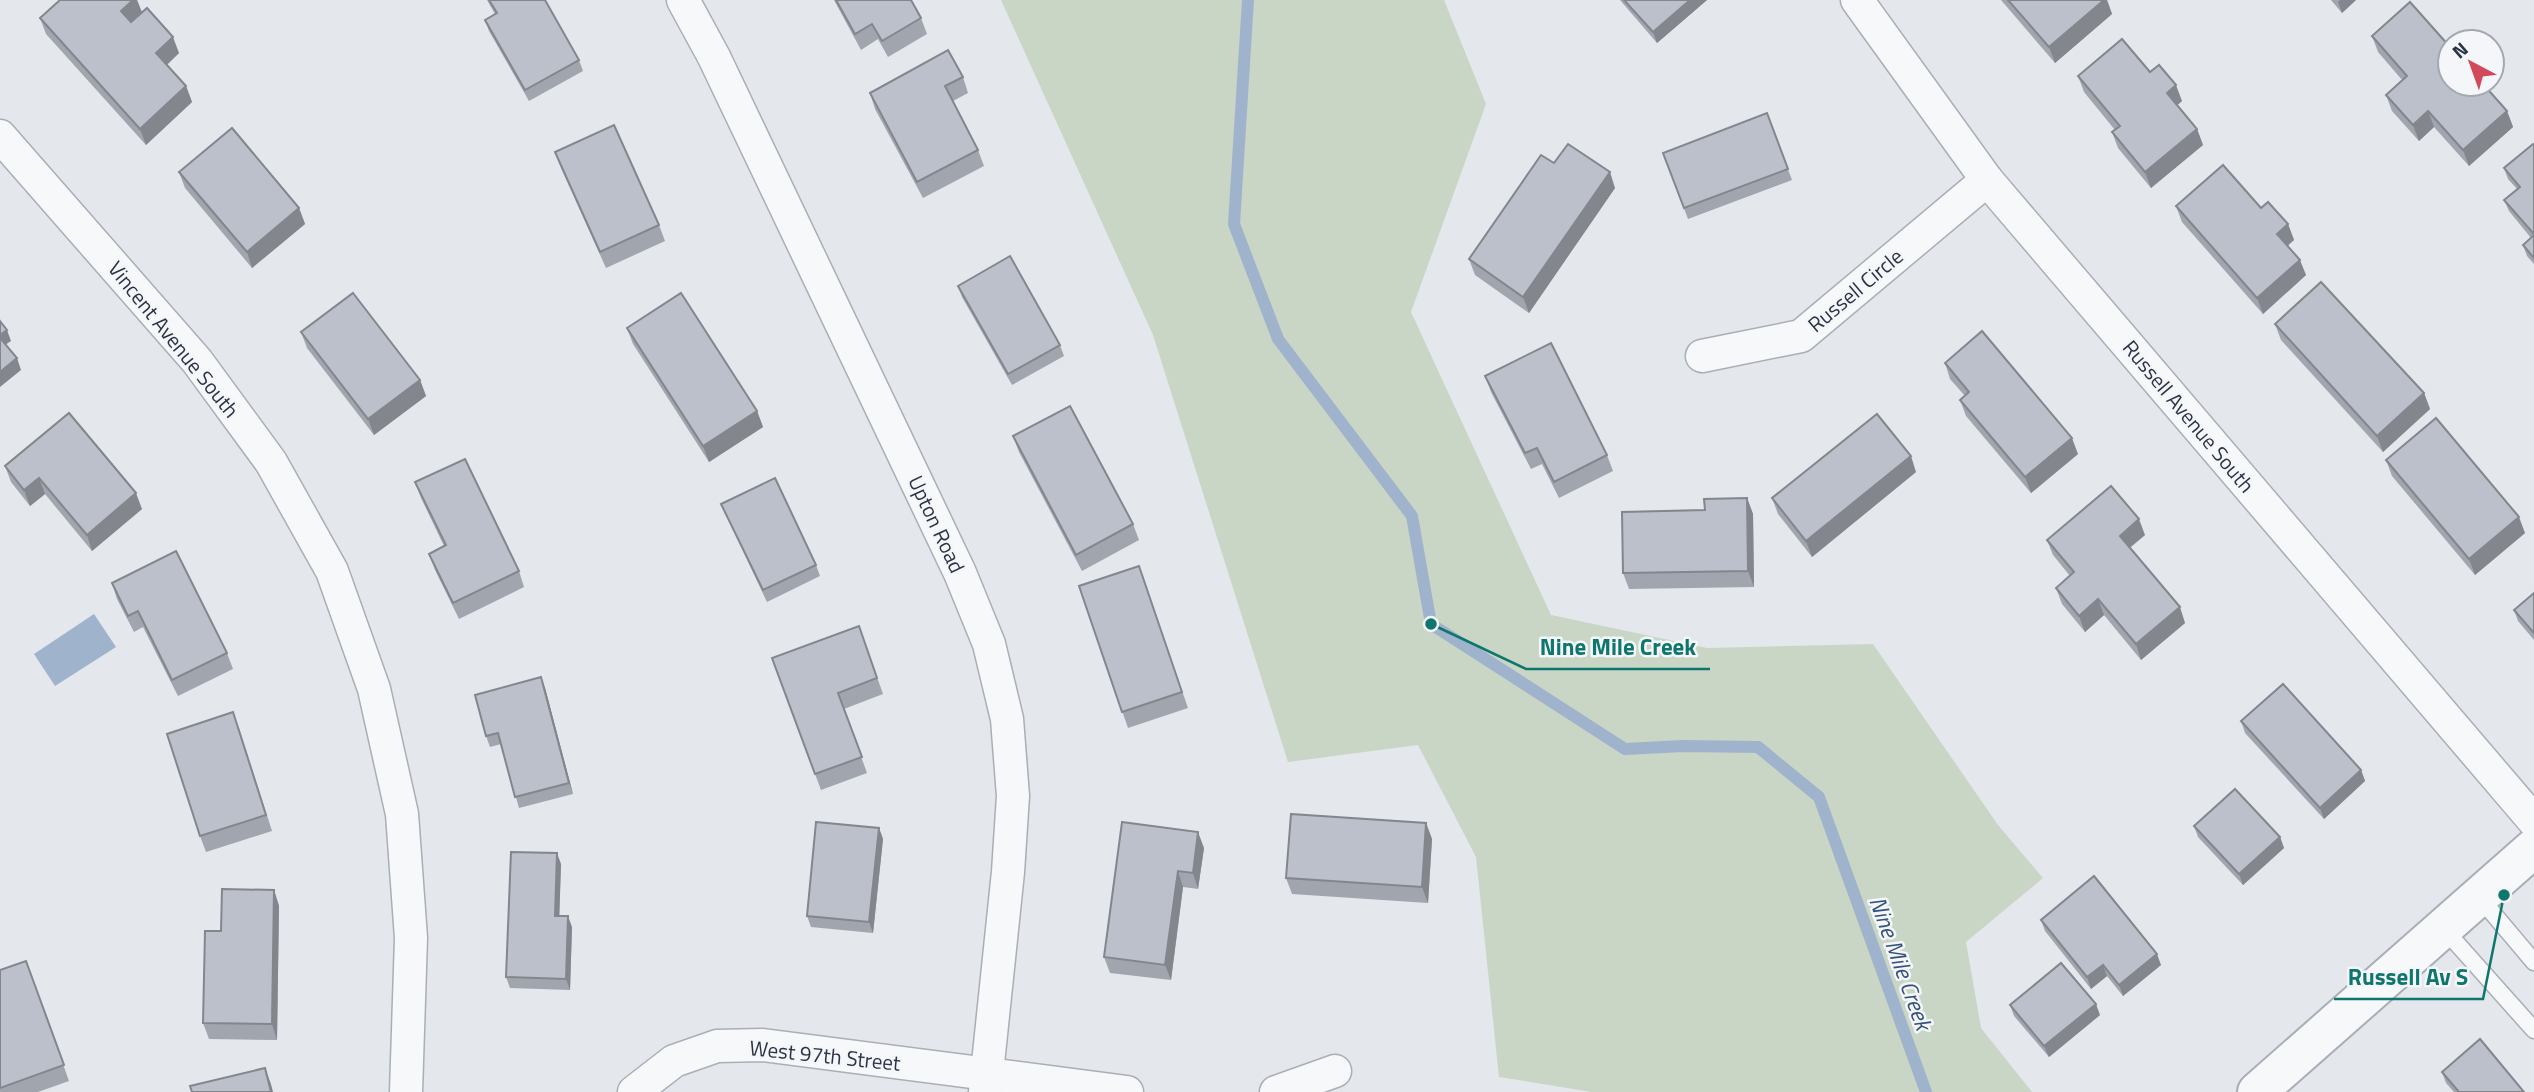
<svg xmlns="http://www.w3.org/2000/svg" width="2534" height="1092" font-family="'Titillium Web',sans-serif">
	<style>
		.green { fill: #c9d6c5 }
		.water { fill: #9fb4cc }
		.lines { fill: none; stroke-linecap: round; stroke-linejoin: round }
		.stream { stroke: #9fb4cc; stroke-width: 12 }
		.service-casing { stroke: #a9aeb7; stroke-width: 19 }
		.minor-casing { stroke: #a9aeb7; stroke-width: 35 }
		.tertiary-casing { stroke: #a9aeb7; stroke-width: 42 }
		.service { stroke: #f7f8fa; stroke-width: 16 }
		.minor { stroke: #f7f8fa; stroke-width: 32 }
		.tertiary { stroke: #f7f8fa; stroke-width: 38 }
		.wall { fill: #a1a5ae }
		.shaded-wall { fill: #83868d }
		.building { fill: #bbc0ca; stroke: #83868d; stroke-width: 2 }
		.labels { text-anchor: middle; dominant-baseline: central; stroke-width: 5; stroke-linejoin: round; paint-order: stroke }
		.street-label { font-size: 21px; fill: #2b3445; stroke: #f4f6f9 }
		.water-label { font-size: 23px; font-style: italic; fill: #34527a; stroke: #f4f6f9 }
		.leader { fill: none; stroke: #0f766e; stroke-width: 2.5 }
		.callout-dot { fill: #0f766e; stroke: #f4f6f9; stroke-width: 2.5 }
		.callout-label { font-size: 23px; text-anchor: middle; font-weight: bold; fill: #0f766e; stroke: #f4f6f9; stroke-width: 5; stroke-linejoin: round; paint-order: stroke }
	</style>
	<rect width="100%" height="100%" fill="#e4e7ec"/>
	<polygon class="green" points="1001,0 1444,0 1486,104 1411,312 1551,615 1707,648 1873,644 1998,825 2043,878 1966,942 1981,1028 2032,1092 1592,1092 1499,1077 1476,857 1418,745 1288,762 1153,335"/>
	<polygon class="water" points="94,614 116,647 55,686 34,654"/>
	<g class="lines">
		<polyline class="stream" points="1248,0 1234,224 1278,339 1412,516 1431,624 1625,749 1683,746 1758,747 1819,797 1926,1092"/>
		<g class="service-casing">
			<g id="service">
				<polyline points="2480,898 2534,962"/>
				<polyline points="2444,929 2534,1030"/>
			</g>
		</g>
		<g class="minor-casing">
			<g id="minor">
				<polyline points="683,0 714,57 960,573 989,644 1007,719 1013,796 1008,872 985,1092"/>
				<polyline points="1857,0 1987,180 2534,821"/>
				<polyline points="0,136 197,361 271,462 332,571 374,689 402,814 411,938 406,1092"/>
				<polyline points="1702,356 1801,336 1987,180"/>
				<polyline points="634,1092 674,1061 717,1046 763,1045 1127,1092"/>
				<polyline points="1276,1092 1335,1071"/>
			</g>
		</g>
		<g class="tertiary-casing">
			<polyline id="tertiary" points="2257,1092 2534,848"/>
		</g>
		<use href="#service" class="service"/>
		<use href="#minor" class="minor"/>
		<use href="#tertiary" class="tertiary"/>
	</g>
	<g class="wall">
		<polygon points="60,0 137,0 142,12 179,53 167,65 186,86 192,102 146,145 46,34 40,18"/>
		<polygon points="487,0 545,0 579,60 583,71 529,101 489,31 485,20 495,14"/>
		<polygon points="834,0 911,0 921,18 927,34 888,57 878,39 861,50"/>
		<polygon points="1620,0 1707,0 1657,43"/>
		<polygon points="2001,0 2107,0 2112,14 2055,63"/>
		<polygon points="2331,0 2356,0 2342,13"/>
		<polygon points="2372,36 2507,111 2513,127 2469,166 2434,127 2419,141 2392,111 2386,95 2403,81 2378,52"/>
		<polygon points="2150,72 2182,101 2177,105 2197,129 2203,145 2151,188 2118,148 2112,132 2115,130 2084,92 2078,76"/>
		<polygon points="963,77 968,93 953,101 978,150 984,166 923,198 875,109 870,93"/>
		<polygon points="1767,113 1792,180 1688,219 1663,153"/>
		<polygon points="2534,145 2534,264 2527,256 2523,245 2531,238 2509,211 2504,200 2517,189 2508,179 2504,168"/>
		<polygon points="555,152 659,225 665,241 606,268 561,168"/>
		<polygon points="1554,163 1615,188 1529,313 1475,275 1469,259"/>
		<polygon points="179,172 299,208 305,224 252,268 185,188"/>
		<polygon points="2176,206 2261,208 2288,224 2294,240 2288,245 2306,275 2263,314 2182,222"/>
		<polygon points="958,286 1060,345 1064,356 1012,385 962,297"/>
		<polygon points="2275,324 2424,393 2430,409 2383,452 2281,340"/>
		<polygon points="627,328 757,411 763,427 709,462 633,344"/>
		<polygon points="301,332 420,380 426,396 374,435 307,348"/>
		<polygon points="1945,363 2078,454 2031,493 1966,416 1960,400 1965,396 1950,379"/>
		<polygon points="1485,376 1607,455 1613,471 1559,498 1542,464 1531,469 1491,392"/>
		<polygon points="1013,436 1133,524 1139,540 1082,571 1019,452"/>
		<polygon points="2386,460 2525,533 2475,575 2392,476"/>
		<polygon points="5,466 142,509 92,551 45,494 30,506 11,482"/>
		<polygon points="1916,472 1812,557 1778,514 1772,498"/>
		<polygon points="415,482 519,571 524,587 459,619 435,570 429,554 444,546 421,498"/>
		<polygon points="1747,498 1753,514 1754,587 1629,589 1623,573 1705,510"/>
		<polygon points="721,504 816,565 820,576 767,602 726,515"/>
		<polygon points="2145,535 2130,548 2185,623 2141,660 2104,615 2085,632 2062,604 2056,588 2070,576 2053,555 2047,540"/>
		<polygon points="1139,566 1188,708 1128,728 1079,586"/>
		<polygon points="112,583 227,653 233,669 178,696 143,627 134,632 117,599"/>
		<polygon points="2534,593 2534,640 2518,621 2514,610"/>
		<polygon points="859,626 883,694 844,709 867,773 821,790 772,658"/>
		<polygon points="541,677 545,688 573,794 519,808 501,744 490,747 486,736"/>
		<polygon points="2241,721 2361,770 2365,781 2324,819 2245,733"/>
		<polygon points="239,728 272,831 206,852 200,836"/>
		<polygon points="1122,822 1204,848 1198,889 1183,887 1171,980 1110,973 1104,957"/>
		<polygon points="1426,823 1432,839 1428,903 1292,894 1286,878"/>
		<polygon points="2194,826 2280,837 2284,848 2243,885 2198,837"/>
		<polygon points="879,828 883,839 873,933 811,927 807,916"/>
		<polygon points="561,864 559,916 572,927 570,990 510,988 506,977"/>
		<polygon points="274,890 279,906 277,1040 209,1039 203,1023 221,931"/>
		<polygon points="2041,920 2161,965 2123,996 2107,976 2091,989 2045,931"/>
		<polygon points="26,961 69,1081 38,1092 0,1092 0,970"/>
		<polygon points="2010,1005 2100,1015 2049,1057 2014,1016"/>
		<polygon points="2442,1072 2524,1092 2454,1092 2446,1083"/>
	</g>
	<g class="shaded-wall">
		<polygon points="133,0 137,0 142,13 127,27 121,11"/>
		<polygon points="1690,0 1707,0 1657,43 1653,32"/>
		<polygon points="2104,0 2107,0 2112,14 2055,63 2049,47"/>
		<polygon points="2340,0 2356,0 2342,13 2338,2"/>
		<polygon points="173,37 179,53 162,69 156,53"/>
		<polygon points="2176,85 2182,101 2173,109 2167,93"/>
		<polygon points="186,86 192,102 146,145 140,129"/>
		<polygon points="2428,111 2434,127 2419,141 2413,125"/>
		<polygon points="2507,111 2513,127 2469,166 2463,150"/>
		<polygon points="2197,129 2203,145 2151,188 2145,172"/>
		<polygon points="1610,172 1615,188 1529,313 1523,297"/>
		<polygon points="299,208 305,224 252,268 247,252"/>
		<polygon points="2288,224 2294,240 2283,250 2277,234"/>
		<polygon points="2300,260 2306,275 2263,314 2257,298"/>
		<polygon points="7,330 11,341 2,347 0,340 0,335"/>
		<polygon points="17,358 21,370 0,387 0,372"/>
		<polygon points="420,380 426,396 374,435 368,419"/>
		<polygon points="2424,393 2430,409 2383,452 2377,436"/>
		<polygon points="757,411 763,427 709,462 703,446"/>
		<polygon points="2072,438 2078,454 2031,493 2025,477"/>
		<polygon points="1911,456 1916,472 1812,557 1806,541"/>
		<polygon points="39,478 45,494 30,506 24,490"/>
		<polygon points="136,493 142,509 92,551 87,535"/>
		<polygon points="1747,498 1753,514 1754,587 1748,571"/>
		<polygon points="2519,517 2525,533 2475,575 2469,559"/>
		<polygon points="2139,519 2145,535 2125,551 2120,536"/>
		<polygon points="2098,599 2104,615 2085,632 2079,616"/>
		<polygon points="2180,607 2185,623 2141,660 2136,644"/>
		<polygon points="541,677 545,688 573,794 569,783"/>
		<polygon points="2361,770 2365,781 2324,819 2320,808"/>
		<polygon points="1426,823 1432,839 1428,903 1422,887"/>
		<polygon points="879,828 883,839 873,933 869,922"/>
		<polygon points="1198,832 1204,848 1198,889 1193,873"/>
		<polygon points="2280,837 2284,848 2243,885 2239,874"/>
		<polygon points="557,853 561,864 559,927 555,916"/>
		<polygon points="1178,871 1183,887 1171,980 1165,965"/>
		<polygon points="274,890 279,906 277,1040 272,1024"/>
		<polygon points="568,916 572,927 570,990 566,979"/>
		<polygon points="2157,954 2161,965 2123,996 2119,985"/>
		<polygon points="2103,965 2107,976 2091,989 2087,977"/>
		<polygon points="2096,1004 2100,1015 2049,1057 2044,1046"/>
		<polygon points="265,1068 271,1084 273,1092 271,1092"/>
	</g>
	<g class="building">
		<polygon points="60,0 133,0 121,11 131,22 147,8 173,37 156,53 186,86 140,129 40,18"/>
		<polygon points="489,0 545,0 579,60 525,90 485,20 497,13"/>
		<polygon points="836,0 911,0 921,18 882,41 872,24 855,34"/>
		<polygon points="1624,0 1690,0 1653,32"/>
		<polygon points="2008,0 2104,0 2049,47"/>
		<polygon points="2410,2 2450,47 2450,84 2483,84 2507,111 2463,150 2428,111 2413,125 2386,95 2407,76 2372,36"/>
		<polygon points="2122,39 2150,72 2159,65 2176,85 2167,93 2197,129 2145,172 2112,132 2120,126 2078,76"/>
		<polygon points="948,50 963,77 945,86 978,150 917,182 870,93"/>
		<polygon points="1767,113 1788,169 1684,208 1663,153"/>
		<polygon points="614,125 659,225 600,252 555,152"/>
		<polygon points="232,128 299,208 247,252 179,172"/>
		<polygon points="1568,144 1610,172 1523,297 1469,259 1541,155 1554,163"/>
		<polygon points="2533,144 2534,145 2534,234 2504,200 2520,187 2504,168"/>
		<polygon points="2223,165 2261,208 2268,202 2288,224 2277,234 2300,260 2257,298 2176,206"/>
		<polygon points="2534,235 2534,258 2523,245"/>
		<polygon points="1010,256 1060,345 1008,374 958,286"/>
		<polygon points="2321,282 2424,393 2377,436 2275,324"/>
		<polygon points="353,293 420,380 368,419 301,332"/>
		<polygon points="681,293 757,411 703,446 627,328"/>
		<polygon points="0,321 7,330 0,335"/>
		<polygon points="1982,331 2072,438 2025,477 1960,400 1969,392 1945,363"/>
		<polygon points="0,338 17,358 0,372"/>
		<polygon points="1551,343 1607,455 1554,482 1537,448 1525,453 1485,376"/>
		<polygon points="1070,406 1133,524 1076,555 1013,436"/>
		<polygon points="69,413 136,493 87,535 39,478 24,490 5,466"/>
		<polygon points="1877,414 1911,456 1806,541 1772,498"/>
		<polygon points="2436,418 2519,517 2469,559 2386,460"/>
		<polygon points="465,459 519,571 453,603 429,554 446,545 415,482"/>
		<polygon points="775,478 816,565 763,590 721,504"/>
		<polygon points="2111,486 2139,519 2120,536 2180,607 2136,644 2098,599 2079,616 2056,588 2074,572 2047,540"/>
		<polygon points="1747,498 1748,571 1623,573 1622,512 1705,510 1704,499"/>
		<polygon points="176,551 227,653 172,680 138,611 128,616 112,583"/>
		<polygon points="1139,566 1182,692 1122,712 1079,586"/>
		<polygon points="2534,593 2534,633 2514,610"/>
		<polygon points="859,626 877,678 838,693 862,757 815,774 772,658"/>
		<polygon points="541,677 569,783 515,797 498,733 486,736 475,695"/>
		<polygon points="2283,684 2361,770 2320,808 2241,721"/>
		<polygon points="233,712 266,815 200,836 167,734"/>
		<polygon points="2235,789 2280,837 2239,874 2194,826"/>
		<polygon points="1291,814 1426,823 1422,887 1286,878"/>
		<polygon points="816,822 879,828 869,922 807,916"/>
		<polygon points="1122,822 1198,832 1193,873 1178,871 1165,965 1104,957"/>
		<polygon points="511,852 557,853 555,916 568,916 566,979 506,977"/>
		<polygon points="2094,876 2157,954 2119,985 2103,965 2087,977 2041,920"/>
		<polygon points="222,889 274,890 272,1024 203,1023 205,931 221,931"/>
		<polygon points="26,961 64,1065 0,1088 0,970"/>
		<polygon points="2061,963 2096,1004 2044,1046 2010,1005"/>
		<polygon points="2480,1039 2524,1092 2459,1092 2442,1072"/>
		<polygon points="265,1068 271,1092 192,1092 190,1086"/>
	</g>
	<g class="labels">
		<g class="street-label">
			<text transform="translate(1855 290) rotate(-40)">Russell Circle</text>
			<text transform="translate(174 339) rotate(51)">Vincent Avenue South</text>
			<text transform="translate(2189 416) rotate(50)">Russell Avenue South</text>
			<text transform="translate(937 524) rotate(65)">Upton Road</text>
			<text transform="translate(825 1055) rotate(6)">West 97th Street</text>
		</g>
		<g class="water-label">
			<text transform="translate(1901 963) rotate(70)">Nine Mile Creek</text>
		</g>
	</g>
	<path class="leader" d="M1431 624L1526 669H1710M2504 895L2483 999H2334"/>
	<g class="callout-dot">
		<circle cx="1431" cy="624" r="7"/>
		<circle cx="2504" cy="895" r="7"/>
	</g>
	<g class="callout-label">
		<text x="1618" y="655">Nine Mile Creek</text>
		<text x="2408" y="985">Russell Av S</text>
	</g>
	<g transform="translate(2471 63) rotate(319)"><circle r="33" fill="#f4f6f9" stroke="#a4a8b1" stroke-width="2"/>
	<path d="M0-5L12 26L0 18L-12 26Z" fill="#d1495b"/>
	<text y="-10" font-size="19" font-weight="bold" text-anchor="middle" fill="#2b3445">N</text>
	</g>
</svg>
